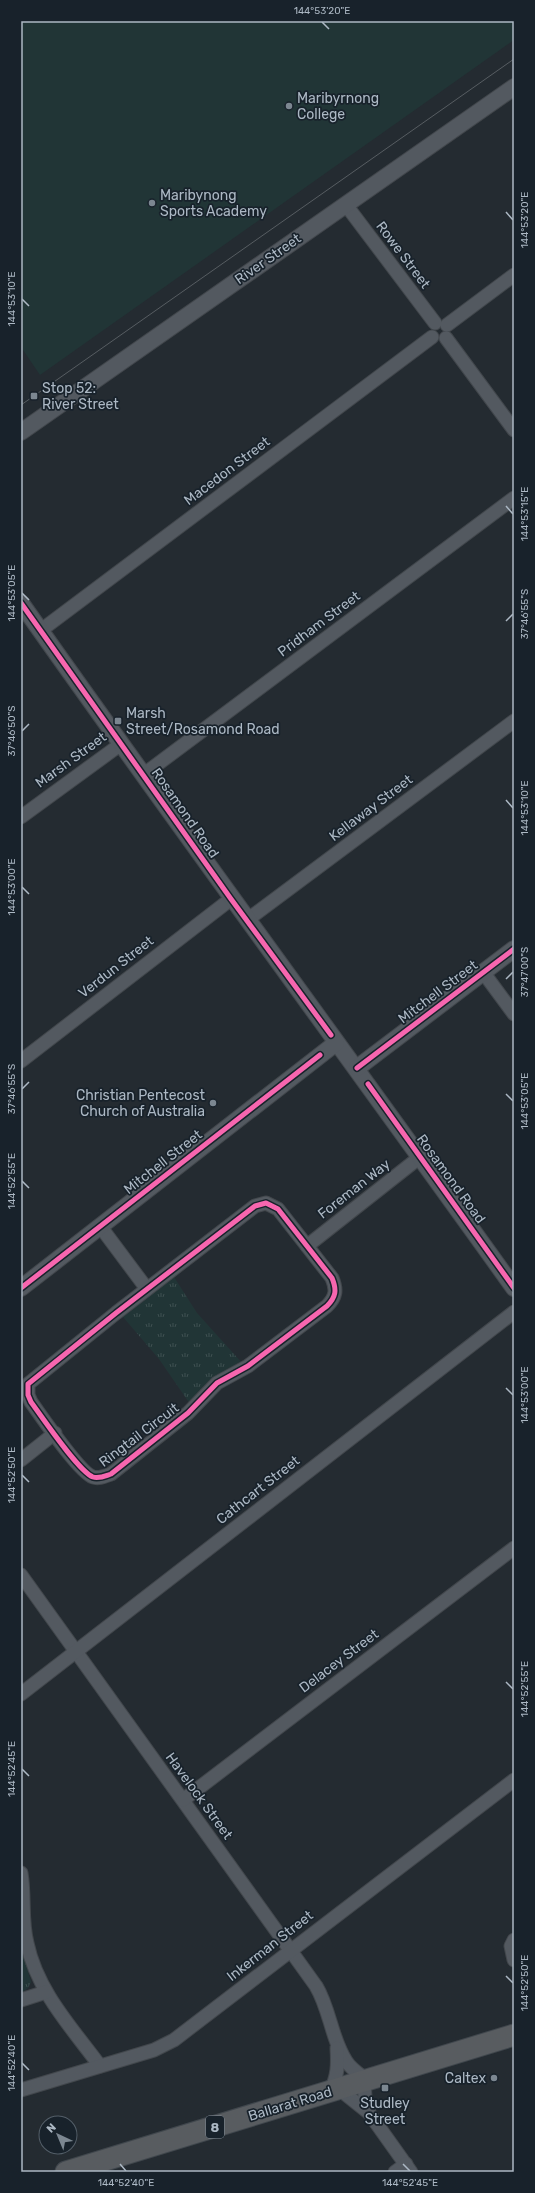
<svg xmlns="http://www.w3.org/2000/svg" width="535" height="2193" font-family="Rubik,sans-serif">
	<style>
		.grass { fill: url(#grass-tufts) }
		.garden { fill: #213536 }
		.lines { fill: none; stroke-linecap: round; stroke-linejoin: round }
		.minor-casing { stroke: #42474c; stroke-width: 15 }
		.tertiary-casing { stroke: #42474c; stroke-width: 18 }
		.trunk-casing { stroke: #40474d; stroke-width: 23 }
		.minor { stroke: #535960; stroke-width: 13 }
		.tertiary { stroke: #535960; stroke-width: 16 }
		.trunk { stroke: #585c60; stroke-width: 21 }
		.tram { stroke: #575d62; stroke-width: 1 }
		.cycleway-casing { stroke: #18222b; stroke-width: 8 }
		.cycleway { stroke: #f766af; stroke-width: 5 }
		.ticks { fill: none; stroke: #acb8c4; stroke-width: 1.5 }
		.poi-dot { fill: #7c8791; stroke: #18222b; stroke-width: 1.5 }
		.labels { text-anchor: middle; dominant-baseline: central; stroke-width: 3.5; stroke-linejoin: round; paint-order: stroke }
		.shield { fill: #18222b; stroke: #808b96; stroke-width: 1 }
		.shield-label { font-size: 13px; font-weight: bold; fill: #acb8c4 }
		.poi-label { font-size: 14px; fill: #acb8c4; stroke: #18222b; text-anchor: start }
		.street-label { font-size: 14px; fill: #acb8c4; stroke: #18222b }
		.neatline { fill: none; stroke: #acb8c4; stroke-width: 1.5 }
		.ticks-label { font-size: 10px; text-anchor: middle; fill: #acb8c4 }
	</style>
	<defs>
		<pattern id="grass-tufts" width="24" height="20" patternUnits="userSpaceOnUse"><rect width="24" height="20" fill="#213536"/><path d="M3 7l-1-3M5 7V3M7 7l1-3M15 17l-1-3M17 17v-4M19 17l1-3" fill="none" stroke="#3f5051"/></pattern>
	</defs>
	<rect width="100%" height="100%" fill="#242b31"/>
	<g class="grass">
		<polygon points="174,1277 197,1313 243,1364 190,1404 159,1359 123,1317"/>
		<polygon points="21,1946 31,1982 28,1988 21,1993"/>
	</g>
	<polygon class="garden" points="21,21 514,21 514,40 40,375 21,347"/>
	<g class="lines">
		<g class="minor-casing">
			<g id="minor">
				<polyline points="346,205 435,323"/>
				<polyline points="447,325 514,275"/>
				<polyline points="446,338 514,430"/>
				<polyline points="40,631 432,337"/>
				<polyline points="143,775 514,498"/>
				<polyline points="21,817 121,744"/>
				<polyline points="247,920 514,721"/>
				<polyline points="483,972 514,1014"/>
				<polyline points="21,1061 231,899"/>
				<path d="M266 1203 278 1209 332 1278C337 1290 336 1297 327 1306L248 1366 217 1383 188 1413 111 1474C105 1476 99 1479 93 1477 79 1472 42 1417 31 1402L28 1395V1384L116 1313 255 1206Z"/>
				<polyline points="100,1226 147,1289"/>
				<polyline points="307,1246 420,1157"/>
				<polyline points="21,1460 55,1433"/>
				<path d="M21 1575 316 1986C330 2009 331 2038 346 2061 351 2069 359 2074 367 2080"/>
				<polyline points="21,1694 514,1312"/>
				<polyline points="183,1800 514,1548"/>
				<path d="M21 1873C25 1896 21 1920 27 1943 37 1991 72 2028 100 2066"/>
				<polyline points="514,1940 511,1946 514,1960"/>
				<polyline points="21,2000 46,1992"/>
				<polyline points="364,2081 365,2097 369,2113"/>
				<polyline points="339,2089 369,2113 411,2172"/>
				<polyline points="21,2090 154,2050 174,2040 514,1780"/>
				<path d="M330 2091C338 2077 338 2064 337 2048"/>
				<polyline points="395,2172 406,2164"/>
			</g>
		</g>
		<g class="tertiary-casing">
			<g id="tertiary">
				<polyline points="21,432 514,87"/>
				<path d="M21 603C183 833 350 1059 514 1288"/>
				<polyline points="357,1068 514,949"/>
				<polyline points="21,1288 336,1043"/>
			</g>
		</g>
		<g class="trunk-casing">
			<polyline id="trunk" points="66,2172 514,2035"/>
		</g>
		<use href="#minor" class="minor"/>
		<use href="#tertiary" class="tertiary"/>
		<use href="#trunk" class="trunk"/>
		<polyline class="tram" points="21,405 514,59"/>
		<g class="cycleway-casing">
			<g id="cycleway">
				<polyline points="21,603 231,899 331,1035"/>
				<polyline points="357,1068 514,949"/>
				<polyline points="368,1084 514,1288"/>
				<path d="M266 1203 278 1209 332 1278C337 1290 336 1297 327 1306L248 1366 217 1383 188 1413 111 1474C105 1476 99 1479 93 1477 79 1472 42 1417 31 1402L28 1395V1384L116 1313 255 1206Z"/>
				<polyline points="21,1288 320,1055"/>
			</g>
		</g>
		<use href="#cycleway" class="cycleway"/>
	</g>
	<path class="ticks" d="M322 22 329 29M506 212 513 220M22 299 29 306M506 506 513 514M22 593 29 600M506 621 513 614M22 731 29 724M506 800 513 808M22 887 29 894M506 979 513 972M22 1089 29 1082M506 1094 513 1101M22 1181 29 1188M506 1388 513 1395M22 1475 29 1482M506 1682 513 1689M22 1769 29 1776M506 1976 513 1983M22 2063 29 2070M120 2164 126 2171M403 2164 410 2171"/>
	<g class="poi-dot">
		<circle cx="289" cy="106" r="4"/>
		<circle cx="152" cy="203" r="4"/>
		<rect x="30" y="392" width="8" height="8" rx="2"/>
		<rect x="114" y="717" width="8" height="8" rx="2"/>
		<circle cx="213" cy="1103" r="4"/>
		<circle cx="494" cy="2078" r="4"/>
		<rect x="381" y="2084" width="8" height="8" rx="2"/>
	</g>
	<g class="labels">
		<rect class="shield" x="206" y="2116" width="18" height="22" rx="3"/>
		<g class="shield-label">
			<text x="215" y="2127">8</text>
		</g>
		<g class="poi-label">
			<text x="297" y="98">Maribyrnong<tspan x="297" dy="16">College</tspan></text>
			<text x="160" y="195">Maribynong<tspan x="160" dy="16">Sports Academy</tspan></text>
			<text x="42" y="388">Stop 52:<tspan x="42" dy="16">River Street</tspan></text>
			<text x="126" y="713">Marsh<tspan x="126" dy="16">Street/Rosamond Road</tspan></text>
			<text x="205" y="1095" text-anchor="end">Christian Pentecost<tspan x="205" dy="16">Church of Australia</tspan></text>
			<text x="486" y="2078" text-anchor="end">Caltex</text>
			<text x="385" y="2103" text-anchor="middle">Studley<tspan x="385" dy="16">Street</tspan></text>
		</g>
		<g class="street-label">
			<text transform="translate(403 255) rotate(53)">Rowe Street</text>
			<text transform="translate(268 259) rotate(-35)">River Street</text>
			<text transform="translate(227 471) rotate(-37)">Macedon Street</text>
			<text transform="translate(319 624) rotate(-37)">Pridham Street</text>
			<text transform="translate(71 760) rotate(-36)">Marsh Street</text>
			<text transform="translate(371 808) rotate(-37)">Kellaway Street</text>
			<text transform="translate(185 813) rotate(55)">Rosamond Road</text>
			<text transform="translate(116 967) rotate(-38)">Verdun Street</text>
			<text transform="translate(438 992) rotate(-37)">Mitchell Street</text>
			<text transform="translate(163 1162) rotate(-38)">Mitchell Street</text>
			<text transform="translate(451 1179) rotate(54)">Rosamond Road</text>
			<text transform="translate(354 1189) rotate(-38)">Foreman Way</text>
			<text transform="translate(139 1435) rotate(-37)">Ringtail Circuit</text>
			<text transform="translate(258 1490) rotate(-38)">Cathcart Street</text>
			<text transform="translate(339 1661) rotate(-37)">Delacey Street</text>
			<text transform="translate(199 1796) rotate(54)">Havelock Street</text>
			<text transform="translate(270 1946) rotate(-38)">Inkerman Street</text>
			<text transform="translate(290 2104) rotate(-17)">Ballarat Road</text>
		</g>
	</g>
	<rect width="535" height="2193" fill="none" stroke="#18222b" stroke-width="44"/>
	<g transform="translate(58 2135) rotate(316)"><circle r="19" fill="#18222b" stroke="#535e68"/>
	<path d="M0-3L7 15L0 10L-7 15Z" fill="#7c8791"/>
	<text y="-6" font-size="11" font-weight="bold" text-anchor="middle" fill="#acb8c4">N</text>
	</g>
	<rect x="22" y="22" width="491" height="2149" class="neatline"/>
	<g class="ticks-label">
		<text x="322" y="14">144°53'20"E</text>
		<text transform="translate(524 220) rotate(-90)" y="4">144°53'20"E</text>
		<text transform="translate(11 299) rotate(-90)" y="4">144°53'10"E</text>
		<text transform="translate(524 514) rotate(-90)" y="4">144°53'15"E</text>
		<text transform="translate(11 593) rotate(-90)" y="4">144°53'05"E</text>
		<text transform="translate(524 614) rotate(-90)" y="4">37°46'55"S</text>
		<text transform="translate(11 731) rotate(-90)" y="4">37°46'50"S</text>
		<text transform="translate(524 808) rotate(-90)" y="4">144°53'10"E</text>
		<text transform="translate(11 887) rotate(-90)" y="4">144°53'00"E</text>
		<text transform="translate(524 972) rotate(-90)" y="4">37°47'00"S</text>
		<text transform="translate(11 1089) rotate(-90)" y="4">37°46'55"S</text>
		<text transform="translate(524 1101) rotate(-90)" y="4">144°53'05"E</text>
		<text transform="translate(11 1181) rotate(-90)" y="4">144°52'55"E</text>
		<text transform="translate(524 1395) rotate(-90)" y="4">144°53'00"E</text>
		<text transform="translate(11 1475) rotate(-90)" y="4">144°52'50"E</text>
		<text transform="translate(524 1689) rotate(-90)" y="4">144°52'55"E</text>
		<text transform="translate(11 1769) rotate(-90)" y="4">144°52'45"E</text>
		<text transform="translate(524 1983) rotate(-90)" y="4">144°52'50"E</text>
		<text transform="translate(11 2063) rotate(-90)" y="4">144°52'40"E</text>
		<text x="126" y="2186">144°52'40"E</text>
		<text x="410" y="2186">144°52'45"E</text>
	</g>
</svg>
